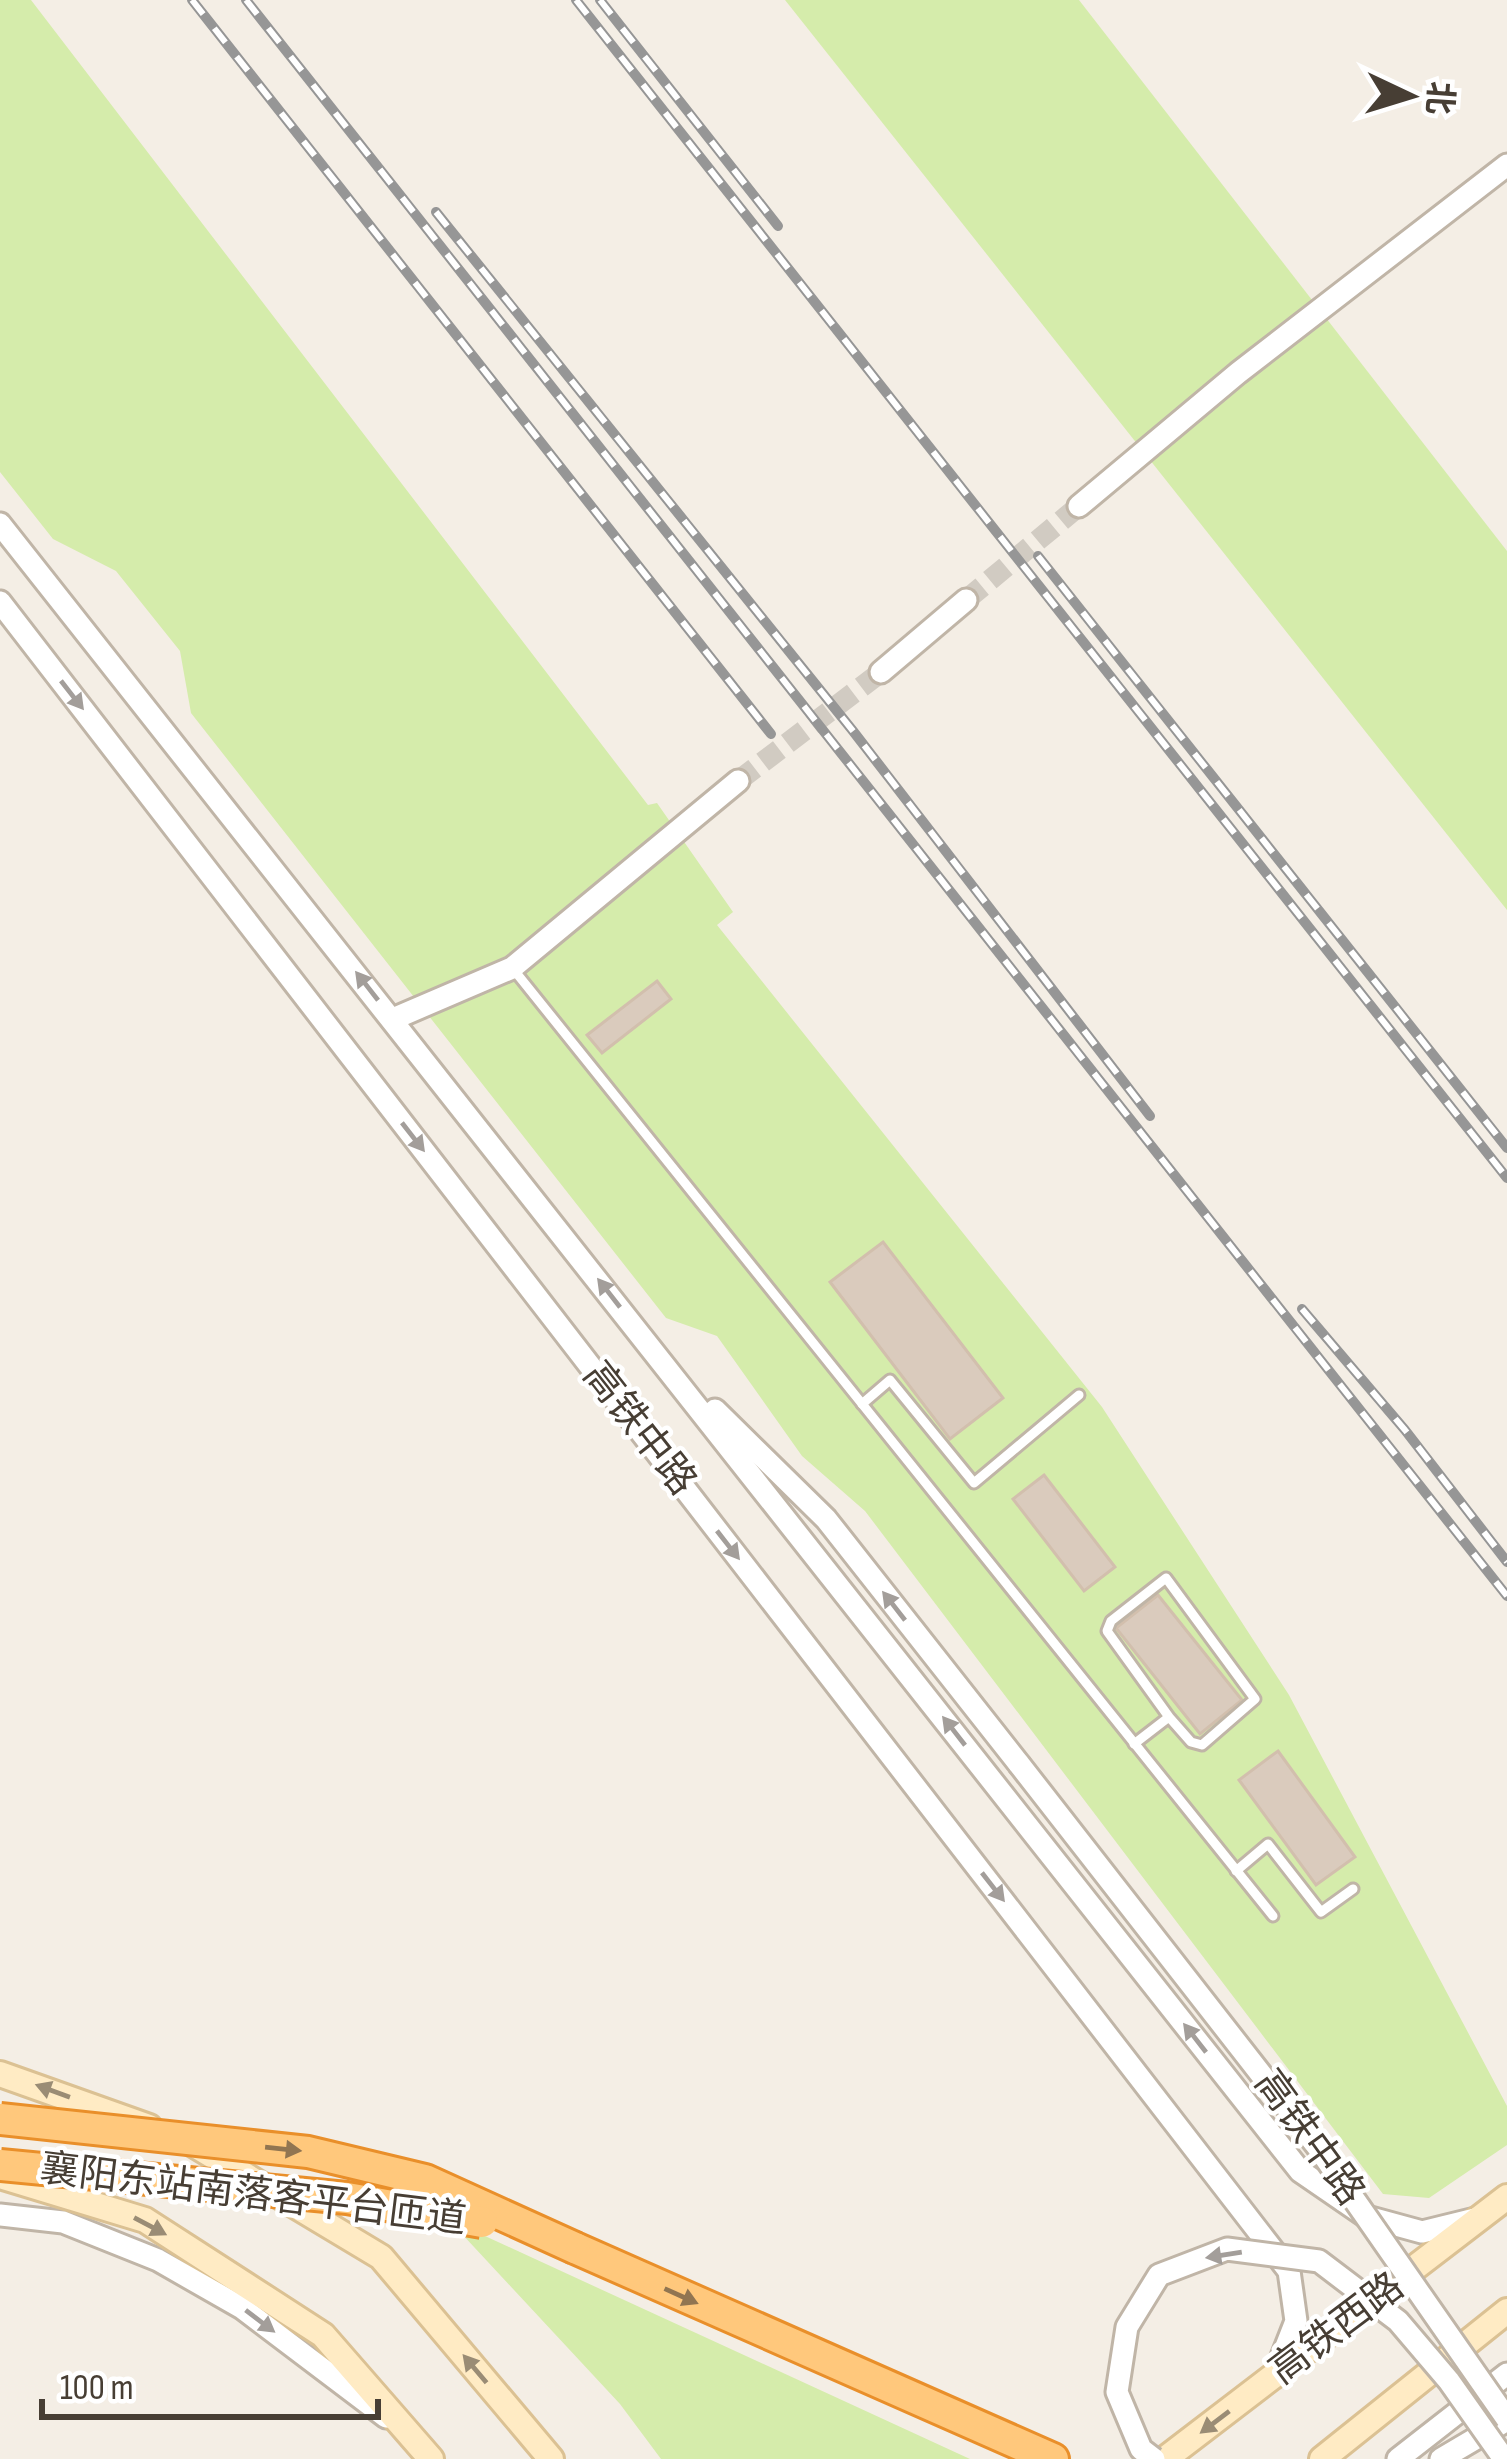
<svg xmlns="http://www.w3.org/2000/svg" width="1507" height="2459" font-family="'Sofia Sans Condensed','Noto Sans SC',sans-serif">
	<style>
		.green { fill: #d5ecab }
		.building { fill: #dacbbd; stroke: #d2bfad; stroke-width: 3 }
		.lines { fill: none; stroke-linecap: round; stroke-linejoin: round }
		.tertiary-tunnel { stroke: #d1cbc2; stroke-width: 21; stroke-dasharray: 21 10; stroke-linecap: butt }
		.service-casing { stroke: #c0b5a7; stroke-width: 15 }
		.tertiary-casing { stroke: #c0b5a7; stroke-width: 27 }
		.secondary-casing { stroke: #dbc193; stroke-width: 30 }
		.trunk-casing { stroke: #e98f2a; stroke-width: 36 }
		.service { stroke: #fff; stroke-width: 9 }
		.tertiary { stroke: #fff; stroke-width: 21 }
		.secondary { stroke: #ffebc4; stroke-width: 24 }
		.trunk { stroke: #ffc87c; stroke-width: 30 }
		.rail-casing { stroke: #969696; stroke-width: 10 }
		.rail { stroke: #fff; stroke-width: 6; stroke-dasharray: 18; stroke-linecap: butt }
		.tertiary-bridge-casing { stroke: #c0b5a7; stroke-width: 27; stroke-linecap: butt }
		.trunk-bridge-casing { stroke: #e98f2a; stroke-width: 36; stroke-linecap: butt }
		.tertiary-bridge { stroke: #fff; stroke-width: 21 }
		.trunk-bridge { stroke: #ffc87c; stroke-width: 30 }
		.oneway { fill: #a39e9a }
		.oneway2 { fill: #9a8c75 }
		.oneway3 { fill: #917551 }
		.labels { text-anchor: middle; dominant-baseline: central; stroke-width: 9; stroke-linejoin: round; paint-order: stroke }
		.street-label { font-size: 39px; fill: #473e34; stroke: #fff }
	</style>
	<rect width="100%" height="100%" fill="#f4eee5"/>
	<g class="green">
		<polygon points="0,0 31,0 648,805 657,803 733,912 717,925 1102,1407 1289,1695 1507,2106 1507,2145 1429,2198 1383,2194 865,1511 802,1456 717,1336 666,1318 191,713 180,651 116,571 53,539 0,472"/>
		<polygon points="785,0 1079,0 1507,551 1507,910"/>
		<polygon points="448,2219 970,2459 661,2459 620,2404"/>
	</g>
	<g class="building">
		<polygon points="657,981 671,999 602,1053 587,1035"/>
		<polygon points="883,1242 1003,1398 950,1439 830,1282"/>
		<polygon points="1044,1475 1115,1567 1084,1591 1013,1499"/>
		<polygon points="1158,1595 1242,1700 1200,1734 1116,1628"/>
		<polygon points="1278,1751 1355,1857 1316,1885 1239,1780"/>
	</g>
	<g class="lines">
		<g class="tertiary-tunnel">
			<polyline points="966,600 1079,506"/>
			<polyline points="738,781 881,672"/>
		</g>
		<g class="service-casing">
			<g id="service">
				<polyline points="514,970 1273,1916"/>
				<polyline points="862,1404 890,1380 974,1483 1079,1395"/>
				<polyline points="1134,1744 1169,1717 1191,1742 1202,1745 1255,1699 1166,1578 1111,1621 1107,1631 1169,1717"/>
				<polyline points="1236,1871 1268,1844 1321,1912 1353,1889"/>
			</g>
		</g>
		<g class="tertiary-casing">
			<g id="tertiary">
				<polyline points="1079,506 1238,373 1507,165"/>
				<polyline points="0,524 1300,2171 1367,2217 1422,2232 1475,2219"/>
				<polyline points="0,602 1289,2271 1296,2321 1274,2377"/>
				<polyline points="881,672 966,600"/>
				<polyline points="393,1019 512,968 738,781"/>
				<polyline points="715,1410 826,1519 1019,1764"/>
				<polyline points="0,2215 63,2222 158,2260 242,2308 386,2417"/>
				<polyline points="1398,2459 1507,2374"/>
				<polyline points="1441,2459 1507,2420"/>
			</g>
		</g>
		<g class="secondary-casing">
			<g id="secondary">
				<polyline points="0,2074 149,2127"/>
				<polyline points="193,2144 381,2257 551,2459"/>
				<polyline points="0,2176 145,2220 323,2335 431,2459"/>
				<polyline points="1165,2459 1507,2197"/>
				<polyline points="1322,2459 1507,2311"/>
			</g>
		</g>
		<g class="trunk-casing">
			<polyline id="trunk" points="575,2248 1053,2459"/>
		</g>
		<use href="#service" class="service"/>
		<use href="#tertiary" class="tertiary"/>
		<use href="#secondary" class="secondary"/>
		<use href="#trunk" class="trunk"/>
		<g class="rail-casing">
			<g id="rail">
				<polyline points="192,0 771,734"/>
				<polyline points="246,0 1507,1596"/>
				<polyline points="576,0 1507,1178"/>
				<polyline points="600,0 778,226"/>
				<polyline points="436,212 853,731 1150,1116"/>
				<polyline points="1038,556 1507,1148"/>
				<polyline points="1302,1309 1405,1430 1507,1562"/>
			</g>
		</g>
		<use href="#rail" class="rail"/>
		<g class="tertiary-bridge-casing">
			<g id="tertiary-bridge">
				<polyline points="1019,1764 1317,2146 1507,2419"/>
				<polyline points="1154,2459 1141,2449 1117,2392 1127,2327 1159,2275 1227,2249 1319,2261 1398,2321 1449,2381 1504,2459"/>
			</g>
		</g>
		<g class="trunk-bridge-casing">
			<g id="trunk-bridge">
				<polyline points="0,2119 308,2152 425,2180 575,2248"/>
				<polyline points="0,2165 347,2198 482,2222"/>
			</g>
		</g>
		<use href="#tertiary-bridge" class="tertiary-bridge"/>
		<use href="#trunk-bridge" class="trunk-bridge"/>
	</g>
	<defs><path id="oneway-solid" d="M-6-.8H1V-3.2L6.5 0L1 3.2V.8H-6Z" transform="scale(3)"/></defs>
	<g class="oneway">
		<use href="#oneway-solid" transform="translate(72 695) rotate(52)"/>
		<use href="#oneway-solid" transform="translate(367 986) rotate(-128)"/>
		<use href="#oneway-solid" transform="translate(413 1137) rotate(52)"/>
		<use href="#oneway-solid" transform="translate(609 1293) rotate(-128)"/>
		<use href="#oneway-solid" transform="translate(728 1545) rotate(52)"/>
		<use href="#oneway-solid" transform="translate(894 1606) rotate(-128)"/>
		<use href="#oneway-solid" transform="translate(954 1731) rotate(-128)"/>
		<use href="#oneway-solid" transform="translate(993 1887) rotate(52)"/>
		<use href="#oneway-solid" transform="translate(1195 2038) rotate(-128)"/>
		<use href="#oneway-solid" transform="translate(1224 2255) rotate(171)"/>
		<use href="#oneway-solid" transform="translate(260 2321) rotate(37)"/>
	</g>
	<g class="oneway2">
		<use href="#oneway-solid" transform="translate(53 2091) rotate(-160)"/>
		<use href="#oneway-solid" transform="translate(150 2226) rotate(28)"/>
		<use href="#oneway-solid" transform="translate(475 2369) rotate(-130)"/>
		<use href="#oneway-solid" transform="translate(1215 2422) rotate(143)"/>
	</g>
	<g class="oneway3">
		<use href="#oneway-solid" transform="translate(283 2149) rotate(6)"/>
		<use href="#oneway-solid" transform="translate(681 2296) rotate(24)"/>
	</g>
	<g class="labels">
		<g class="street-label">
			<text transform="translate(639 1429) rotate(52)">高铁中路</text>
			<text transform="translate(1309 2138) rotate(54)">高铁中路</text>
			<text transform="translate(253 2195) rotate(7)">襄阳东站南落客平台匝道</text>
			<text transform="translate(1337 2329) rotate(-37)">高铁西路</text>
		</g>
	</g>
	<g transform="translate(1411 96) rotate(94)" stroke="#ffffff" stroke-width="9" paint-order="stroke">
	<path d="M0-9L21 45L0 30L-21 45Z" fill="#473e34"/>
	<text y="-18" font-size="33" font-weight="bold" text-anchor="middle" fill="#473e34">北</text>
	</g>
	<path d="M42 2399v18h336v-18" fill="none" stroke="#473e34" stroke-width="6"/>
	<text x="60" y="2399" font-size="36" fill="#473e34" stroke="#ffffff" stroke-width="9" paint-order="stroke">100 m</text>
</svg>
